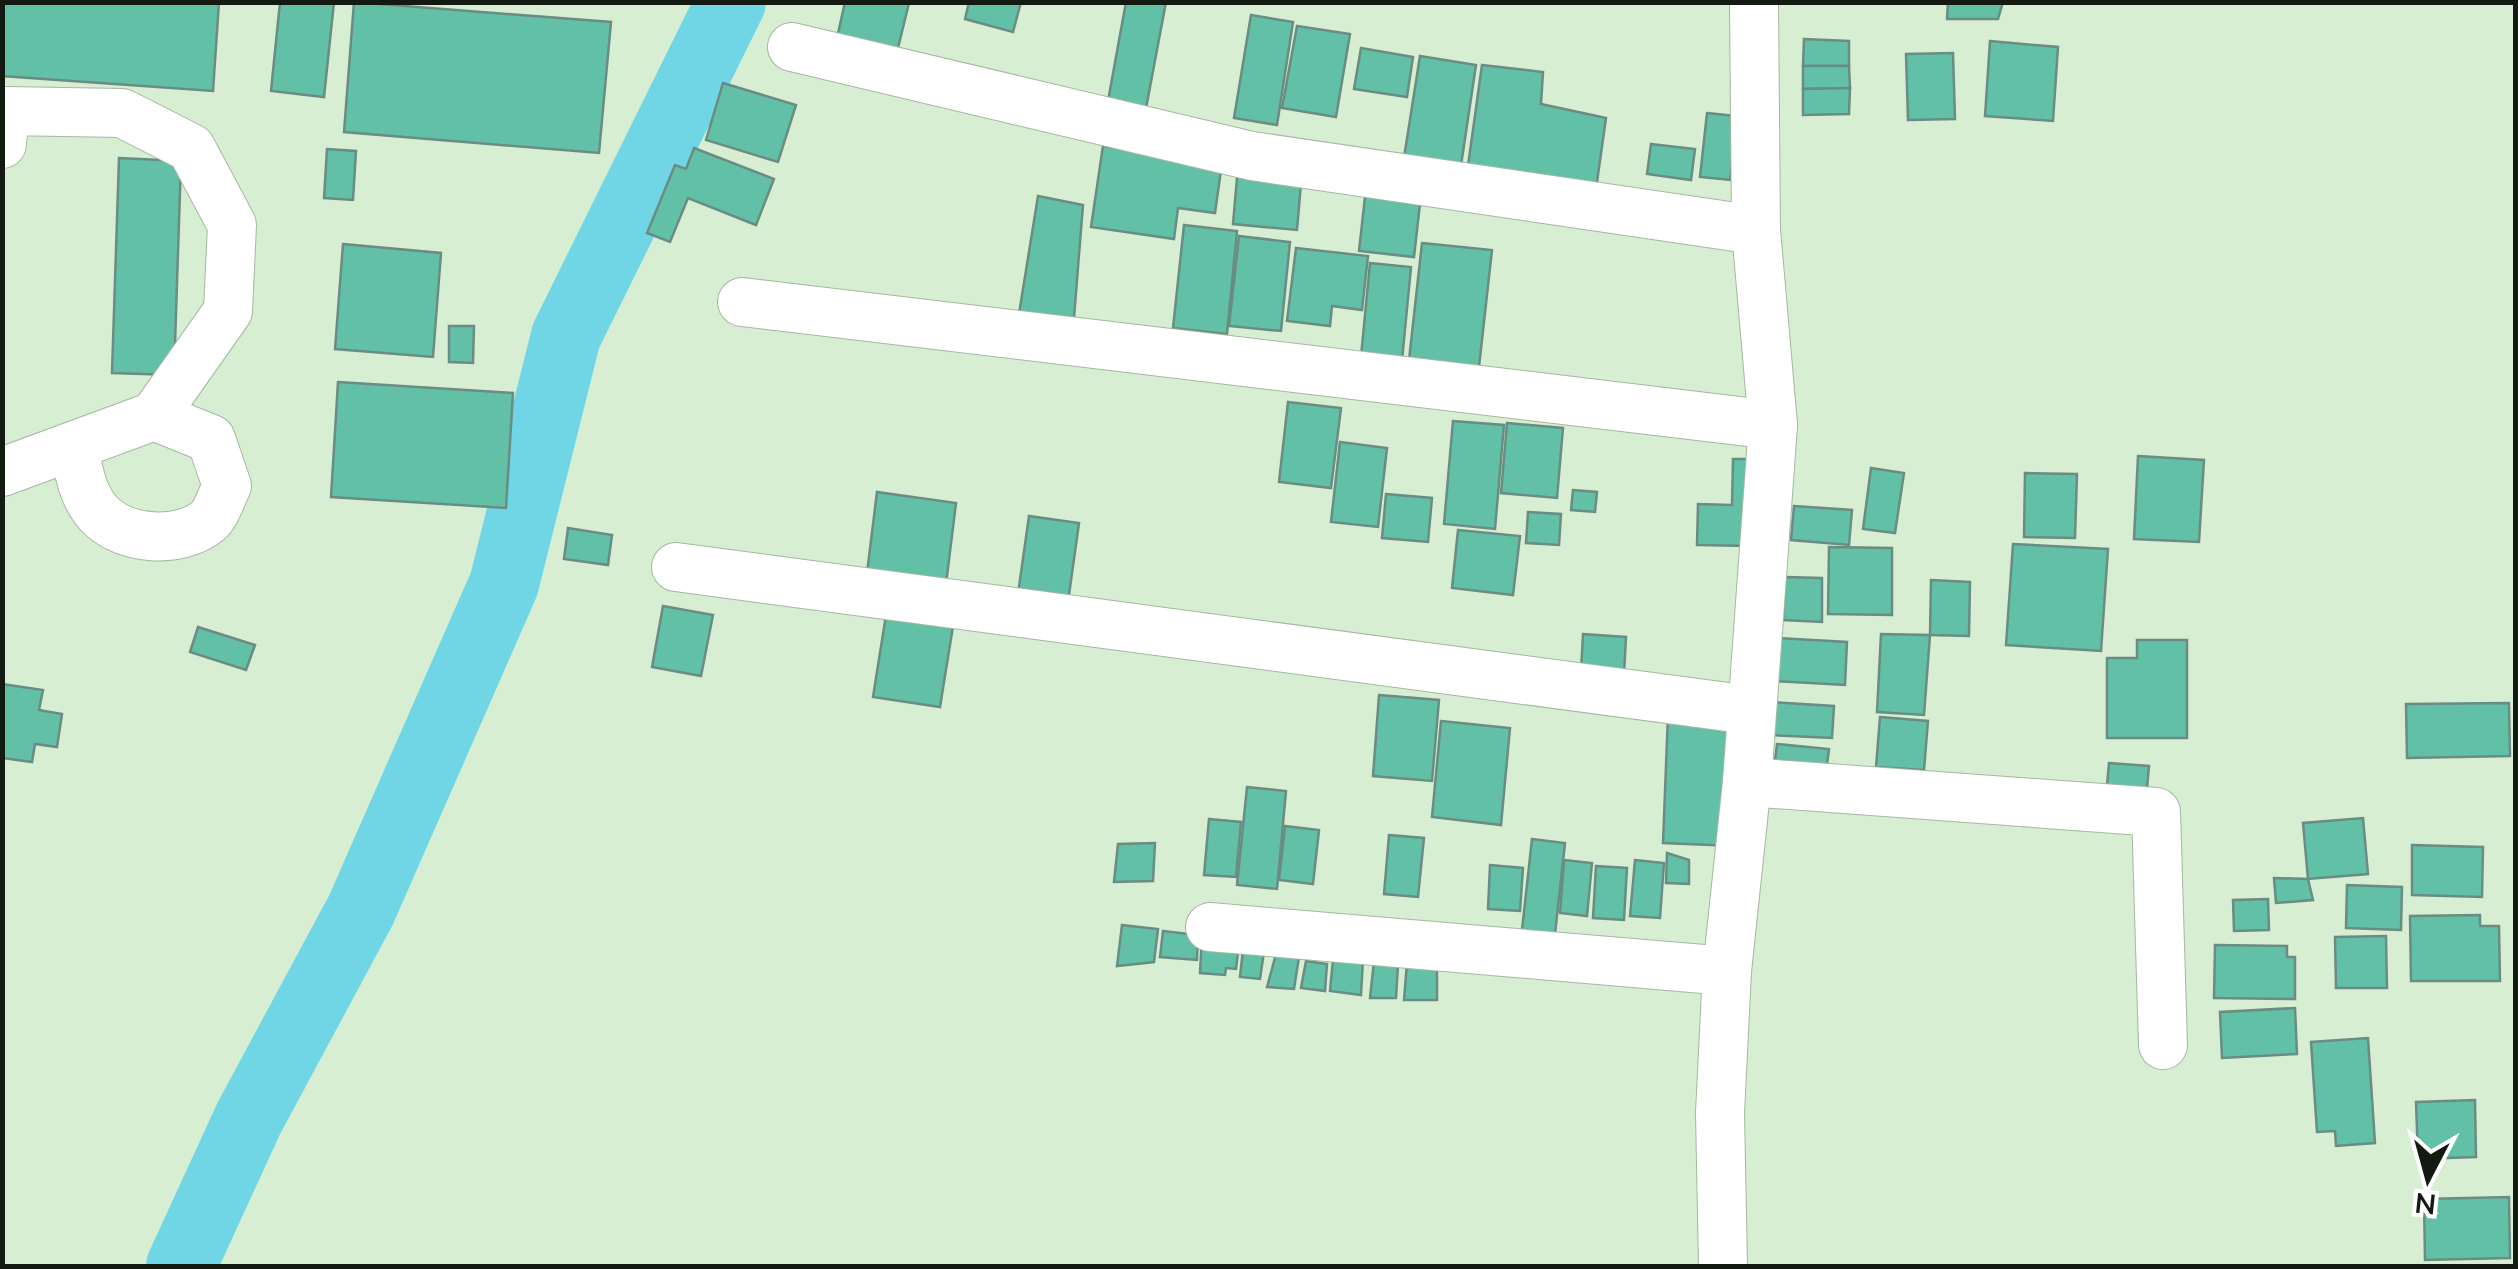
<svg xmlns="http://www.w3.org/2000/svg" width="2518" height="1269" font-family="Mulish,sans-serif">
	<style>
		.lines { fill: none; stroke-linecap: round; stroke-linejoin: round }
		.river { stroke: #70d6e5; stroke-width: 70 }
		.building { fill: #62c0a7; stroke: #698d82; stroke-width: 2.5 }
		.minor-casing { stroke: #a4b9a0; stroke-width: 50 }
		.minor { stroke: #fff; stroke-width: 48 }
	</style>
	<rect width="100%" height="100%" fill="#d8eed3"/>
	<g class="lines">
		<polyline class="river" points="181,1266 249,1118 361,910 504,584 566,336 731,2"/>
	</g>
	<g class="building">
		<polygon points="2,2 219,2 213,91 2,76"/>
		<polygon points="280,2 334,2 324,97 271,91"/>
		<polygon points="354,2 611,22 599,153 344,132"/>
		<polygon points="845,2 909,3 897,52 837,38"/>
		<polygon points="969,2 1021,2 1013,32 965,19"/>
		<polygon points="1126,2 1166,2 1144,119 1106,112"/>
		<polygon points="1948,2 2003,2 1998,19 1947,19"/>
		<polygon points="1251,15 1293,22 1277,125 1234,118"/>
		<polygon points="1297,26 1350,34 1336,117 1282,108"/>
		<polygon points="1804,39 1849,41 1849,66 1803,66"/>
		<polygon points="1990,41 2058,47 2053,121 1985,116"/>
		<polygon points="1361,48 1413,57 1407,97 1354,89"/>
		<polygon points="1953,53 1955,119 1908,120 1906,54"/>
		<polygon points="1420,56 1476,65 1460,172 1403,164"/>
		<polygon points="1482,65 1543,72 1541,104 1606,118 1596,189 1468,166"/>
		<polygon points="1803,66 1849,66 1850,88 1803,89"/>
		<polygon points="723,83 796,105 778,162 706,140"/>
		<polygon points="1850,88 1849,114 1803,115 1803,89"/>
		<polygon points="1707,113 1755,118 1735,138 1730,180 1700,177"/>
		<polygon points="1651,144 1695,149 1691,180 1647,174"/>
		<polygon points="1103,146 1222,163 1215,213 1178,208 1174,239 1091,227"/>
		<polygon points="694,148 774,179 756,225 688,198 670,242 647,233 675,165 686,169"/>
		<polygon points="327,149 356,151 353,200 324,198"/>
		<polygon points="119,158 181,161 174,375 112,373"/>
		<polygon points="1238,166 1302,172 1297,230 1233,224"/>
		<polygon points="1367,179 1422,186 1414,257 1359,251"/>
		<polygon points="1038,196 1083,205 1073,330 1018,320"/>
		<polygon points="1184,225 1237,231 1227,334 1173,328"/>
		<polygon points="1239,236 1290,242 1281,331 1229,326"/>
		<polygon points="1422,243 1492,250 1479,367 1409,360"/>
		<polygon points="343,244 441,253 433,357 335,349"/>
		<polygon points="1296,248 1368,256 1362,310 1332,306 1330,326 1287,321"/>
		<polygon points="1370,263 1411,267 1401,371 1360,367"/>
		<polygon points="449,326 474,326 473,363 449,362"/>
		<polygon points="338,382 513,393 506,508 331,497"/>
		<polygon points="1288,402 1341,408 1331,488 1279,482"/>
		<polygon points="1453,421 1504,425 1495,529 1444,524"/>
		<polygon points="1507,423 1563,428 1557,498 1501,493"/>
		<polygon points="1340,442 1387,448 1378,527 1331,522"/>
		<polygon points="2138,456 2204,460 2199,542 2134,539"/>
		<polygon points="1733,459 1753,459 1750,546 1697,545 1698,504 1732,505"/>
		<polygon points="1871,468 1904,473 1895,533 1863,529"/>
		<polygon points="2025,473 2077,474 2075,538 2024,537"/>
		<polygon points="1573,490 1597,492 1595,512 1571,510"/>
		<polygon points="877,492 956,503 946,584 867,573"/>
		<polygon points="1386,494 1432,498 1428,542 1382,538"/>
		<polygon points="1794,506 1852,510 1849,545 1791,540"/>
		<polygon points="1528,512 1561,514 1559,545 1526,543"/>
		<polygon points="1029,516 1079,523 1068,602 1018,594"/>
		<polygon points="568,528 612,535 608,565 564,559"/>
		<polygon points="1458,530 1520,536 1513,595 1452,588"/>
		<polygon points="2013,544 2108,549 2101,651 2006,645"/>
		<polygon points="1829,547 1892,548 1892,615 1828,614"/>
		<polygon points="1785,577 1822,578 1822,622 1783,620"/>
		<polygon points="1931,580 1970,582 1969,636 1930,635"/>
		<polygon points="663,606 713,615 701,676 652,667"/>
		<polygon points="887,609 954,620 940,707 873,697"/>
		<polygon points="198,627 255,645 246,670 190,652"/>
		<polygon points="1583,634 1626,637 1624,674 1581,671"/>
		<polygon points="1881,634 1930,635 1924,715 1877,712"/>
		<polygon points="1777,638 1847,642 1845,685 1775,681"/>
		<polygon points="2137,640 2187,640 2187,738 2107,738 2107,658 2137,658"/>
		<polygon points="2,684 43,690 39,710 62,714 57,747 35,744 32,762 2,758"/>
		<polygon points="1379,695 1439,700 1432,781 1373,776"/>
		<polygon points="1771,702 1834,706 1832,738 1769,735"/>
		<polygon points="2509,703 2510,756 2407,758 2406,704"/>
		<polygon points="1668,715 1740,718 1734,846 1663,843"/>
		<polygon points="1880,717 1928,721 1924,770 1876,767"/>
		<polygon points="1441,721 1510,728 1501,825 1432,817"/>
		<polygon points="1777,744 1829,749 1825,782 1773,777"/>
		<polygon points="2109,763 2149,766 2146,799 2106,796"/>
		<polygon points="1247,787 1286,791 1277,889 1237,885"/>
		<polygon points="2363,818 2368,874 2308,879 2303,823"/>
		<polygon points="1209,819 1241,822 1236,877 1204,875"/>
		<polygon points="1285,826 1319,830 1313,884 1279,880"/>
		<polygon points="1389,835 1424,838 1418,897 1384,894"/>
		<polygon points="1532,839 1565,843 1554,943 1521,939"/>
		<polygon points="1155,843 1153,881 1114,882 1118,844"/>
		<polygon points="2412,845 2483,847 2482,897 2412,895"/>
		<polygon points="1667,853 1689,860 1689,884 1666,883"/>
		<polygon points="1564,860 1592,863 1587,916 1560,913"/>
		<polygon points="1635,860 1664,863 1660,918 1630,916"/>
		<polygon points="1490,865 1523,868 1520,911 1488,909"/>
		<polygon points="1596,866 1627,868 1624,920 1593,918"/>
		<polygon points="2274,878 2308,879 2313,900 2276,903"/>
		<polygon points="2347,885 2402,887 2401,930 2346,928"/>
		<polygon points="2268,899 2269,930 2234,931 2233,900"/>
		<polygon points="2480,915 2480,926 2499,926 2500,981 2411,981 2410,916"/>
		<polygon points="1122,925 1158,929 1154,962 1117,966"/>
		<polygon points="1163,931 1198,935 1197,960 1160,957"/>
		<polygon points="1202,936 1238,952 1236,969 1226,968 1225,975 1200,973"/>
		<polygon points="2386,936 2387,988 2336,988 2335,937"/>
		<polygon points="2215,945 2287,946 2287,957 2295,957 2295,999 2214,998"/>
		<polygon points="1243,949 1264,952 1260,979 1240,977"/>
		<polygon points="1276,954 1299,957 1294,989 1267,987"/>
		<polygon points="1333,960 1363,960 1361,995 1330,991"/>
		<polygon points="1306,961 1327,964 1325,991 1301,988"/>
		<polygon points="1374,961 1398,965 1396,998 1370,998"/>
		<polygon points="1407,962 1437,964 1437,1000 1404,1000"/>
		<polygon points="2295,1008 2297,1054 2222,1058 2220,1012"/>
		<polygon points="2368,1038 2375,1143 2336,1146 2335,1131 2317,1132 2311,1042"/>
		<polygon points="2475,1100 2476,1157 2418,1159 2416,1102"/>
		<polygon points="2509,1197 2510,1258 2425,1260 2424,1199"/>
	</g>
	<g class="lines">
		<g class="minor-casing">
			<g id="minor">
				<polyline points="792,47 1252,156 1756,230"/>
				<polyline points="2,144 5,111 122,113 191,148 232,225 228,311 154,416 2,472"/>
				<polyline points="742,302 1773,425"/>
				<path d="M74 448C79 472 82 495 99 514 125 541 180 544 208 521 217 513 221 497 227 486L211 439 154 416"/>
				<polyline points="676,567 1750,710"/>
				<polyline points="1747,782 2156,812 2163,1045"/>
				<polyline points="1210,927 1727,971"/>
				<polyline points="1723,1266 1720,1113 1727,971 1747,782 1773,425 1756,230 1754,2"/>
			</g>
		</g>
		<use href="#minor" class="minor"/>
	</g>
	<rect width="2518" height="1269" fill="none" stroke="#121a11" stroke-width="10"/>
	<g transform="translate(2428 1179) rotate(186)" stroke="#ffffff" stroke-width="8" paint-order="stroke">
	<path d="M0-8L18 38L0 25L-18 38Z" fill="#121a11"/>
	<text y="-15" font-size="28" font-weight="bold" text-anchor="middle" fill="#121a11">N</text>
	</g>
</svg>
